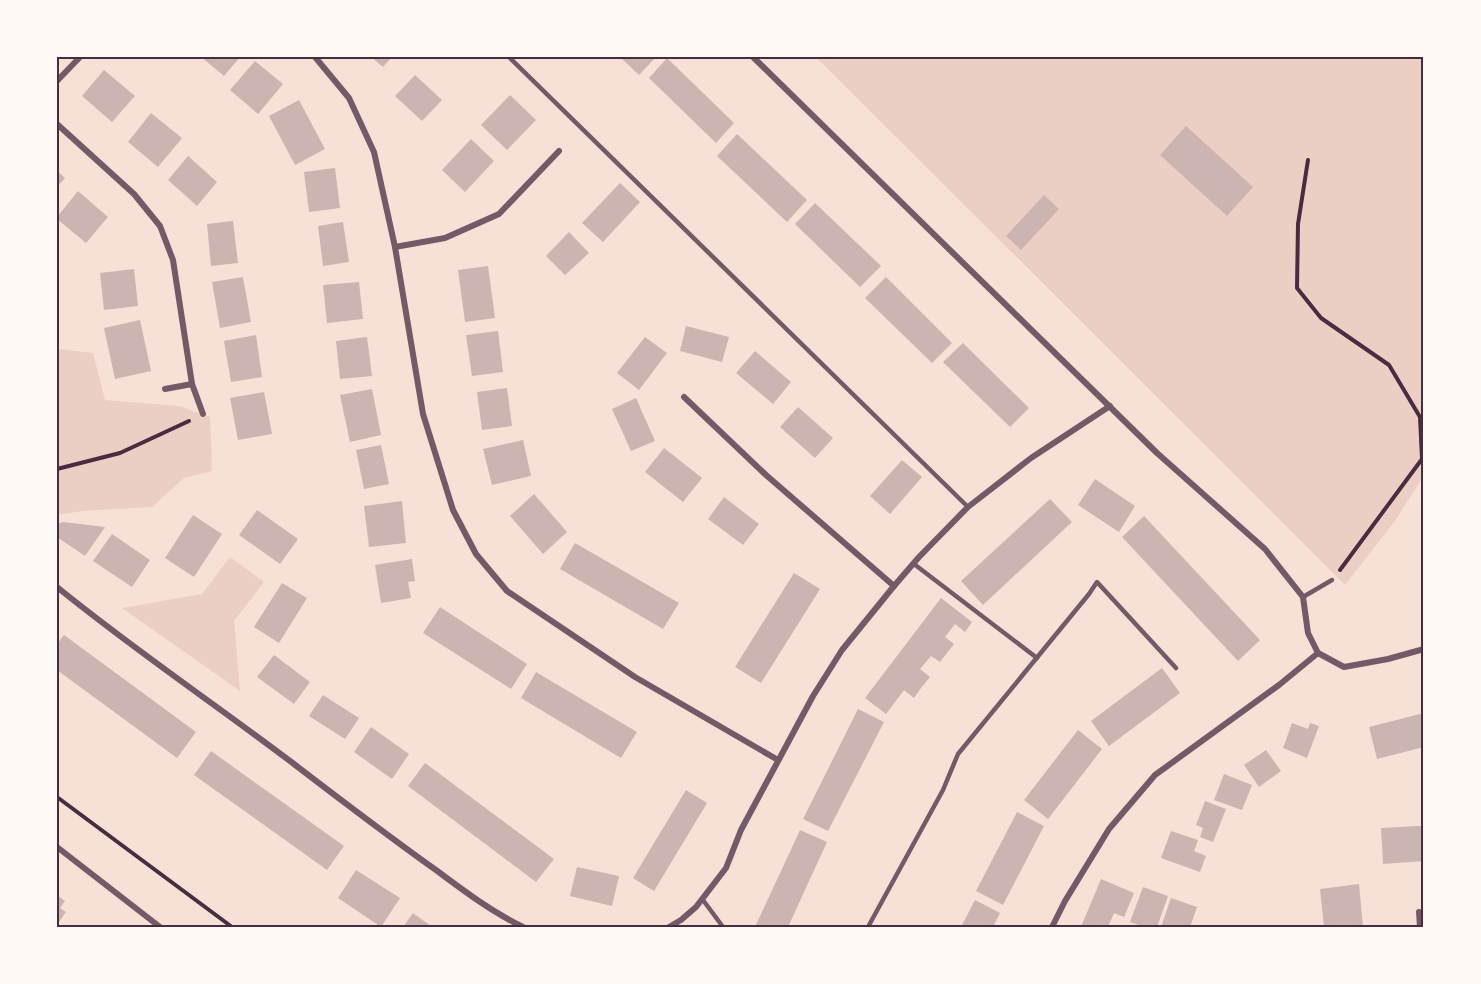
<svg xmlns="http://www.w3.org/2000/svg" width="1481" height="984" font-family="Arial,sans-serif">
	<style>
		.green { fill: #ebcfc5 }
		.building { fill: #ccb4b1 }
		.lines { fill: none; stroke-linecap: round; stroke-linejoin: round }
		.path { stroke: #4a2c40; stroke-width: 4 }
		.service { stroke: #755966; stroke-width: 4.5 }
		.minor { stroke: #755966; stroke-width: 6 }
		.neatline { fill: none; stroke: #4a2c40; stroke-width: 2 }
	</style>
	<rect width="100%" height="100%" fill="#f7e1d7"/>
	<g class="green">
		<polygon points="816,57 1424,57 1424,475 1395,521 1345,585"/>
		<polygon points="57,342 59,349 93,353 105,400 179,406 210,417 212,471 184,478 152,507 83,511 57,515"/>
		<polygon points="230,557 264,582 234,621 240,691 122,608 202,594"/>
	</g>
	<g class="building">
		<polygon points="201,57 240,57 224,76"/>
		<polygon points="371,57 392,57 383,67"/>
		<polygon points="620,57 656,57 639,75"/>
		<polygon points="667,58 734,123 716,143 649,78"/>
		<polygon points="255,61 283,84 258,114 230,90"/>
		<polygon points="104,70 135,96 112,122 82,96"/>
		<polygon points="415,75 442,100 422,121 395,96"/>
		<polygon points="510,95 536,120 507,150 481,125"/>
		<polygon points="299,100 325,149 295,165 269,116"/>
		<polygon points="151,113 182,138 158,167 128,142"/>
		<polygon points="1186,126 1253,187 1227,216 1160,155"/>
		<polygon points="737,134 807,200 787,222 717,156"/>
		<polygon points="471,139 494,161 465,192 442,170"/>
		<polygon points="188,156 217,182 197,206 168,180"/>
		<polygon points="335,168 340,208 309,212 304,172"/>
		<polygon points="57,171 65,178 57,187"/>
		<polygon points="620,183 640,202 603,242 582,223"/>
		<polygon points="78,191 108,217 86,243 57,219 57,217"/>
		<polygon points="1044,195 1059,209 1021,250 1006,236"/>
		<polygon points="815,203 881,266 860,287 795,224"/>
		<polygon points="233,221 238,263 211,266 207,224"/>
		<polygon points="343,222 349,262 323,266 318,226"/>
		<polygon points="569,232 589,253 565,275 546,256"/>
		<polygon points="488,266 495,318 465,322 458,270"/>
		<polygon points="134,269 138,306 104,310 100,273"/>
		<polygon points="243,277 251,322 220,328 212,282"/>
		<polygon points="886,277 952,343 932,363 865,298"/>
		<polygon points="359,282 363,319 327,323 323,285"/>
		<polygon points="140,320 151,371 115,379 104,328"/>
		<polygon points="686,326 729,337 722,362 680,351"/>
		<polygon points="498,331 503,372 472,376 466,335"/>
		<polygon points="256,335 262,377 231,382 224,341"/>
		<polygon points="367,337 372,376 340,379 336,341"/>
		<polygon points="645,337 667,353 639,390 617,373"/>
		<polygon points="963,343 1029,408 1010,427 943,362"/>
		<polygon points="755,351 791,382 773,404 736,373"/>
		<polygon points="507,388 512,426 482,430 477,392"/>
		<polygon points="372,389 381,435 350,442 340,395"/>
		<polygon points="264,392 272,434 238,440 230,398"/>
		<polygon points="636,398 655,441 631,451 612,409"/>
		<polygon points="798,407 833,438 815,458 780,427"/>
		<polygon points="523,440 531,476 492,485 483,449"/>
		<polygon points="381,445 389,484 364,489 356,450"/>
		<polygon points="664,448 702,478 683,502 645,472"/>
		<polygon points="902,460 922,477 890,514 870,496"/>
		<polygon points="1095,479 1135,506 1119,532 1078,505"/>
		<polygon points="534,494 567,532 543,554 510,516"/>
		<polygon points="724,497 759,524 743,545 708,519"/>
		<polygon points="1050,499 1072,522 983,605 961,581"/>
		<polygon points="402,501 406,543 369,547 364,506"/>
		<polygon points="257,510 298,539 280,564 239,535"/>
		<polygon points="193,515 222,534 194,577 165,558"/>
		<polygon points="1144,516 1260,640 1238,661 1122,537"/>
		<polygon points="63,522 105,527 85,556 57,537 57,524"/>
		<polygon points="112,534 150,560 132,587 93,561"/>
		<polygon points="575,543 679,603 663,629 560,569"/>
		<polygon points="412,559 415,581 408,582 411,598 381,603 375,565"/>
		<polygon points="794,573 820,589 761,683 735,667"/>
		<polygon points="282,583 307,598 279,643 254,627"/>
		<polygon points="941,598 972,622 965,632 955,624 945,637 954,644 940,662 931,656 920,669 930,677 921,688 914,698 904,690 886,714 865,698"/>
		<polygon points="440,607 527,664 511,689 423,633"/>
		<polygon points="64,635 196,732 177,758 57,670 57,644"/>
		<polygon points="274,655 310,682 294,704 257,677"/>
		<polygon points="1162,668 1180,693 1109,746 1091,721"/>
		<polygon points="536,672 637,732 621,758 521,698"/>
		<polygon points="323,695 359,718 345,739 309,716"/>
		<polygon points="858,709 884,722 828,831 803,819"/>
		<polygon points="1424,713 1424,747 1377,759 1369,727"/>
		<polygon points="1292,723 1308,729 1310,723 1319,726 1307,758 1283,748"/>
		<polygon points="371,727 409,754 392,779 354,752"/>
		<polygon points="1078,730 1102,749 1048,819 1024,800"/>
		<polygon points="1266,750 1281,771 1259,787 1244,765"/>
		<polygon points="211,751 344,846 327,870 194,775"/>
		<polygon points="425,763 554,859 536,882 408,786"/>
		<polygon points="1224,774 1252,785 1242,810 1214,800"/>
		<polygon points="686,790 707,803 654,891 633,878"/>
		<polygon points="1205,801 1226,809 1213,842 1200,837 1203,828 1196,825"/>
		<polygon points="1017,812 1044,826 1003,905 976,891"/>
		<polygon points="1417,826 1424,826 1424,861 1383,864 1381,828"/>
		<polygon points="800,830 827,842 788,927 755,927"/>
		<polygon points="1171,831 1198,840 1194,851 1206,856 1200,872 1161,858"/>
		<polygon points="577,867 619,876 612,906 570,896"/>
		<polygon points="356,870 400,898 381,927 338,898"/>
		<polygon points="1101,879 1134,893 1124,917 1114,913 1108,927 1081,927"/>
		<polygon points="1359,884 1363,927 1324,927 1320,889"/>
		<polygon points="1143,887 1168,896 1157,927 1141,927 1142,926 1130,922"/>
		<polygon points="57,895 65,901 60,908 66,912 57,925"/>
		<polygon points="1171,898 1197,907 1190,927 1161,927"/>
		<polygon points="975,900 1000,913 993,927 961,927"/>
		<polygon points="413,913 432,927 403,927"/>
	</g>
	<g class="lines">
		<g class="path">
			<polyline points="1308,160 1298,224 1297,288 1321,318 1389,365 1420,417 1422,459 1340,570"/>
			<polyline points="57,469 120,453 189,421"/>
			<polyline points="57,797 232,927"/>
		</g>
		<g class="service">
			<polyline points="509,57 968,507"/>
			<polyline points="914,564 1037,658"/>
			<polyline points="1303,597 1332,580"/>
			<polyline points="703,900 723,927"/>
			<polyline points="868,927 943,790 958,754 1089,594 1097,582 1176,668"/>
		</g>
		<g class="minor">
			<polyline points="315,57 349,98 374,152 395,247 423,414 453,510 476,554 507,591 635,677 778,760"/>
			<polyline points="753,57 1157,453 1265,549 1303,597 1308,633 1318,653"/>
			<polyline points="57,81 80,57"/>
			<polyline points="57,124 134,194 160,226 173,260 192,384 203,414"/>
			<polyline points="395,247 445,238 499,214 559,151"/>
			<polyline points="165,389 192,384"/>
			<polyline points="684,397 766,475 894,586"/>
			<path d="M57 587C133 649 215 704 294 764 341 800 388 836 436 870 464 891 492 912 523 927"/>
			<polyline points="1318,653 1344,667 1388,659 1424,649"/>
			<polyline points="57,847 160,927"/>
			<polyline points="1419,912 1420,927"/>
			<polyline points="669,927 681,920 696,907 726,868 741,830 813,696 842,650 894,586 919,557 968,507 1031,458 1110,406"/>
			<polyline points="1052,927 1065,901 1109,829 1155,775 1279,685 1318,653"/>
		</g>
	</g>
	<rect width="1481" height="984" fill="none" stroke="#fffaf5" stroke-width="117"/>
	<rect x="58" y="58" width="1364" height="868" class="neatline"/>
</svg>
